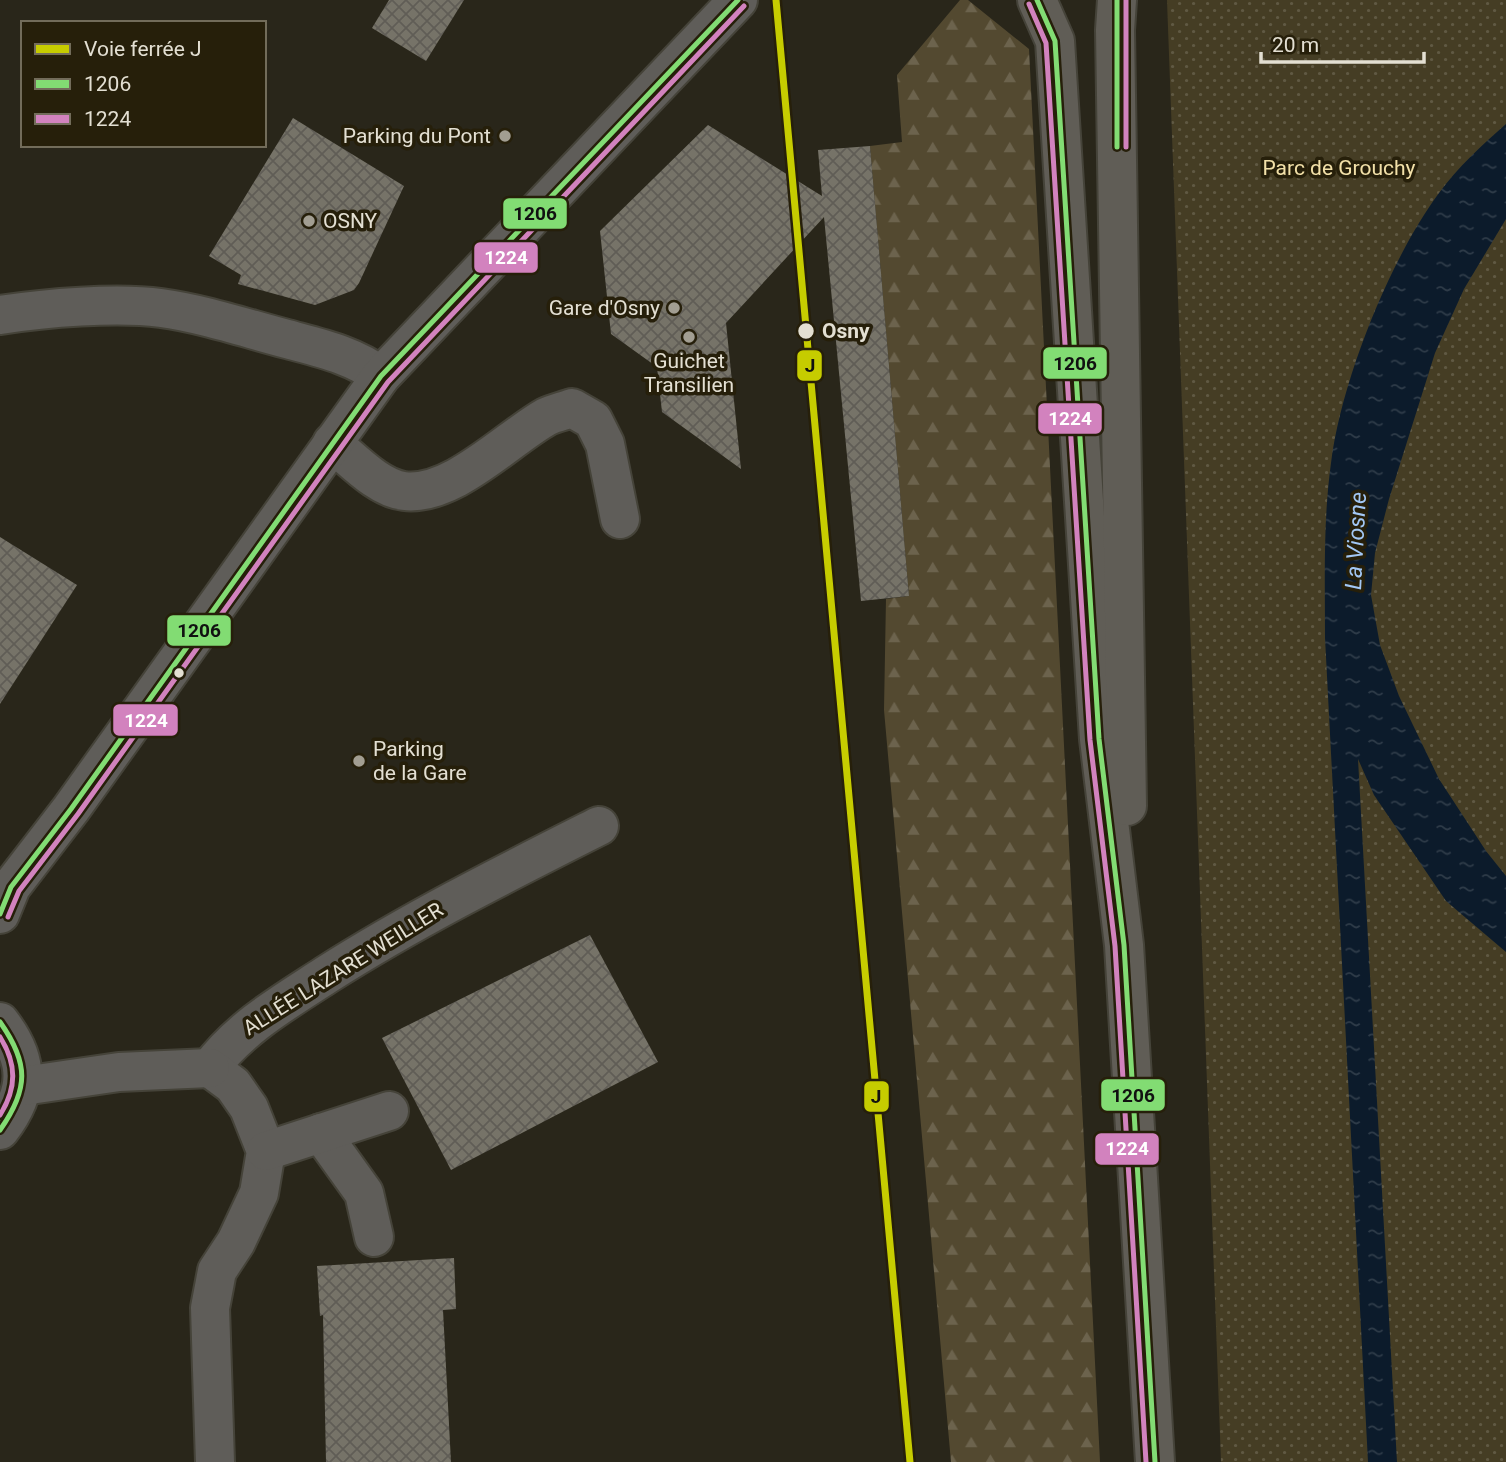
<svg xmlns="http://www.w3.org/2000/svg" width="1506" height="1462" font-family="Roboto,sans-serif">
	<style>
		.forest { fill: url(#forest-firs) }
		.park { fill: url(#park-dots) }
		.water { fill: url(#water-ripples) }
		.building { fill: url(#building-cross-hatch) }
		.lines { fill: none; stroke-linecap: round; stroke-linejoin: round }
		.minor-casing { stroke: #454339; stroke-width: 42 }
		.major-casing { stroke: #454339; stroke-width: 42 }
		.minor { stroke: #5f5d59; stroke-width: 38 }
		.major { stroke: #605d56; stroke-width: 38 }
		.bus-1-casing { stroke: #261f0a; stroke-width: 10 }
		.bus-2-casing { stroke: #261f0a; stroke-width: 10 }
		.bus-1 { stroke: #82dc73; stroke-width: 5 }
		.bus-2 { stroke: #d282be; stroke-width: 5 }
		.rail-1-casing { stroke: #261f0a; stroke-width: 12 }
		.rail-1 { stroke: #c6cc00; stroke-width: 7 }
		.poi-dot { fill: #a29e92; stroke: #261f0a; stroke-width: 2.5 }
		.stop-dot { fill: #e3dfd2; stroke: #261f0a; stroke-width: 2.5 }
		.labels { text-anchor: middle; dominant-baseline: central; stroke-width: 7; stroke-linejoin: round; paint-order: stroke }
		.poi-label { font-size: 21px; fill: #e3dfd2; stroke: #261f0a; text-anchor: end }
		.park-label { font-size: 21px; fill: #f2e0a8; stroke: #261f0a }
		.stop-label { font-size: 21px; font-weight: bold; fill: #e3dfd2; stroke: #261f0a; text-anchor: start }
		.street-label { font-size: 21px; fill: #e3dfd2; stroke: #261f0a }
		.water-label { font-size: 23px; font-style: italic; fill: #a2c7f4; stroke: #261f0a }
		.line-badge { stroke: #261f0a; stroke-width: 2.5 }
		.badge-label { font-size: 19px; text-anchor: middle; font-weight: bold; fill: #fff }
		.pale-badge-label { font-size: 19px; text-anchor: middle; font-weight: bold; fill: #111 }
	</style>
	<defs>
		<pattern id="forest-firs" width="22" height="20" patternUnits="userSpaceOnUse" patternTransform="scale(1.75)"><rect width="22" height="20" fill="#534930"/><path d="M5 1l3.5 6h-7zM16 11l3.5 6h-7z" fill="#6c634d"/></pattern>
		<pattern id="park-dots" width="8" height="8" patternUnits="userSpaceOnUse" patternTransform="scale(1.75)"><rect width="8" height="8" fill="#453d24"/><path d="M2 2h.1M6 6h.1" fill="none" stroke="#605943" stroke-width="1.8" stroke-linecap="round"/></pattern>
		<pattern id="water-ripples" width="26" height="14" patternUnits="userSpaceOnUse" patternTransform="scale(1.75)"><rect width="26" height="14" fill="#0c1b2b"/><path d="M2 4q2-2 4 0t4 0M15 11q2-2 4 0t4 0" fill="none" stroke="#2f3c49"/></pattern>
		<pattern id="building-cross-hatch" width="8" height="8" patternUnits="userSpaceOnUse" patternTransform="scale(1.75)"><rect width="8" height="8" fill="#767368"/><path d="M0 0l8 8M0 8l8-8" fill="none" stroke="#605d56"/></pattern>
	</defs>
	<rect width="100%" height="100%" fill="#29261a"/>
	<polygon class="forest" points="960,0 968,0 1029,49 1100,1462 951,1462 884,710 886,599 909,596 870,146 902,142 897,75"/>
	<polygon class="park" points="1167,0 1506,0 1506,1462 1221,1462"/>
	<path class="water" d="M1506 124V219L1464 289 1435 353 1389 499 1375 553 1371 595 1380 645 1399 696 1439 779 1486 851 1506 876V952L1446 901 1374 795 1358 759 1397 1462H1368L1325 638C1325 580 1323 521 1331 463 1341 381 1390 259 1439 193 1458 167 1482 145 1506 124Z"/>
	<g class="building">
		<polygon points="389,0 464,0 426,61 372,28"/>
		<polygon points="293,118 404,186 359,283 354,290 315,305 238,284 241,275 209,256"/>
		<polygon points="708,125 822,196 818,150 870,146 909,596 861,601 824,217 726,323 741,469 662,412 657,367 611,334 600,231"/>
		<polygon points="0,537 77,585 0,704"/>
		<polygon points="590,935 658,1062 451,1170 382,1038"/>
		<polygon points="454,1258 456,1309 443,1310 451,1462 326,1462 323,1315 320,1316 317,1266"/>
	</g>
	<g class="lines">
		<g class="minor-casing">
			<g id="minor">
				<path d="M0 315C45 308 116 302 161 308 204 314 245 328 287 339 320 348 353 355 381 376"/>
				<path d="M332 443C352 459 378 488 404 491 452 497 507 439 546 417 554 413 564 411 572 408L593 420 605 444 620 519"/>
				<polyline points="0,914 11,887 71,809 381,376 738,0"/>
				<path d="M0 1022C30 1061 30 1091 0 1130"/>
				<path d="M210 1068C241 1027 283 1003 326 975 414 919 506 873 599 826"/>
				<polyline points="210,1068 233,1085 249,1108 266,1151 259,1193 236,1242 217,1271 210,1308 215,1462"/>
				<polyline points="23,1086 119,1072 210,1068"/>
				<polyline points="321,1133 364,1193 374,1237"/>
				<polyline points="266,1151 389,1111"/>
			</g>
		</g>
		<g class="major-casing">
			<g id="major">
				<polyline points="1037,0 1055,41 1099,739 1124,945 1155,1462"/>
				<polyline points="1117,0 1115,30 1127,806"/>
			</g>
		</g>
		<use href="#minor" class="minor"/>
		<use href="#major" class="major"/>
		<g class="bus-1-casing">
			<g id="bus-1">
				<polyline points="1037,0 1055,41 1099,739 1124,945 1155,1462"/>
				<polyline points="1117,0 1117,147"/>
				<polyline points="0,914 11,887 71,809 381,376 738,0"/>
				<path d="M0 1022C29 1063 29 1089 0 1130"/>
			</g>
		</g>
		<g class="bus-2-casing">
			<g id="bus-2">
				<polyline points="1126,0 1126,147"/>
				<polyline points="1029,4 1046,43 1090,740 1115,946 1146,1462"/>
				<polyline points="8,917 19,891 78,814 388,382 744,6"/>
				<path d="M0 1037C17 1064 17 1088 0 1115"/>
			</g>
		</g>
		<use href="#bus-1" class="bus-1"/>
		<use href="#bus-2" class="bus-2"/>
		<g class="rail-1-casing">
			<polyline id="rail-1" points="776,0 910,1462"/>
		</g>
		<use href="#rail-1" class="rail-1"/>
	</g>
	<g class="poi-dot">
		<circle cx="505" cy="136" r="7"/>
		<circle cx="309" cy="221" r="7"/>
		<circle cx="674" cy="308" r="7"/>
		<circle cx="689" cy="337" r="7"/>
		<circle cx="359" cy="761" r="7"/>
	</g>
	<g class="stop-dot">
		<circle cx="806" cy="331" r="9"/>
		<circle cx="179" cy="673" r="6"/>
	</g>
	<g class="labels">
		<g class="poi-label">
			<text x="491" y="136">Parking du Pont</text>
			<text x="323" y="221" text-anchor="start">OSNY</text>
			<text x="660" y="308">Gare d'Osny</text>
			<text x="689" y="361" text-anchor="middle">Guichet<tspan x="689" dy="24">Transilien</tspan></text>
			<text x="373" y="749" text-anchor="start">Parking<tspan x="373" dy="24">de la Gare</tspan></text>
		</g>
		<g class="park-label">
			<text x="1339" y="168">Parc de Grouchy</text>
		</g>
		<g class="stop-label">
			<text x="822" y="331">Osny</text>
		</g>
		<g class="street-label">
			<text transform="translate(343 969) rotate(-32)">ALLÉE LAZARE WEILLER</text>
		</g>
		<g class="water-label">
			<text transform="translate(1356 541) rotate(-87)">La Viosne</text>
		</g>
	</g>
	<g class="line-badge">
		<rect x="502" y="197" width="66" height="33" rx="7" fill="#82dc73"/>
		<rect x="473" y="241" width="66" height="33" rx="7" fill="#d282be"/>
		<rect x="1042" y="346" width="66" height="34" rx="7" fill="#82dc73"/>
		<rect x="796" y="349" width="27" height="33" rx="7" fill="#c6cc00"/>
		<rect x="1037" y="402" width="66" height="33" rx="7" fill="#d282be"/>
		<rect x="166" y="614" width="66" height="33" rx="7" fill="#82dc73"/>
		<rect x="112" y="703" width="67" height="34" rx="7" fill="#d282be"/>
		<rect x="1100" y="1078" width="66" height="34" rx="7" fill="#82dc73"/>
		<rect x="863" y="1080" width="27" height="33" rx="7" fill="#c6cc00"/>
		<rect x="1094" y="1132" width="66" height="34" rx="7" fill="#d282be"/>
	</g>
	<g class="badge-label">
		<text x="506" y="264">1224</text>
		<text x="1070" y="425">1224</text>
		<text x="146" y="727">1224</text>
		<text x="1127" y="1155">1224</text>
	</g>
	<g class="pale-badge-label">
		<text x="535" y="220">1206</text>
		<text x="1075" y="370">1206</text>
		<text x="810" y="372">J</text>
		<text x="199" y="637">1206</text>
		<text x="1133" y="1102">1206</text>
		<text x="876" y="1103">J</text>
	</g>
	<rect x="21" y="21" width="245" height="126" fill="#261f0a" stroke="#726c5a" stroke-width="2"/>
	<rect x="35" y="44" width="35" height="10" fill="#c6cc00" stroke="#726c5a" stroke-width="2"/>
	<text x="84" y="56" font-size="21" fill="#e3dfd2">Voie ferrée J</text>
	<rect x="35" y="79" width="35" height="10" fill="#82dc73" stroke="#726c5a" stroke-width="2"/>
	<text x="84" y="91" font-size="21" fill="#e3dfd2">1206</text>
	<rect x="35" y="114" width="35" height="10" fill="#d282be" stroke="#726c5a" stroke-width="2"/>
	<text x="84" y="126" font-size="21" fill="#e3dfd2">1224</text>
	<path d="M1261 52v10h163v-10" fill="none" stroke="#e3dfd2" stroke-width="3.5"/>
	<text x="1272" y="52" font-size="21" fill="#e3dfd2" stroke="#261f0a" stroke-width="5" paint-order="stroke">20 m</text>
</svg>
